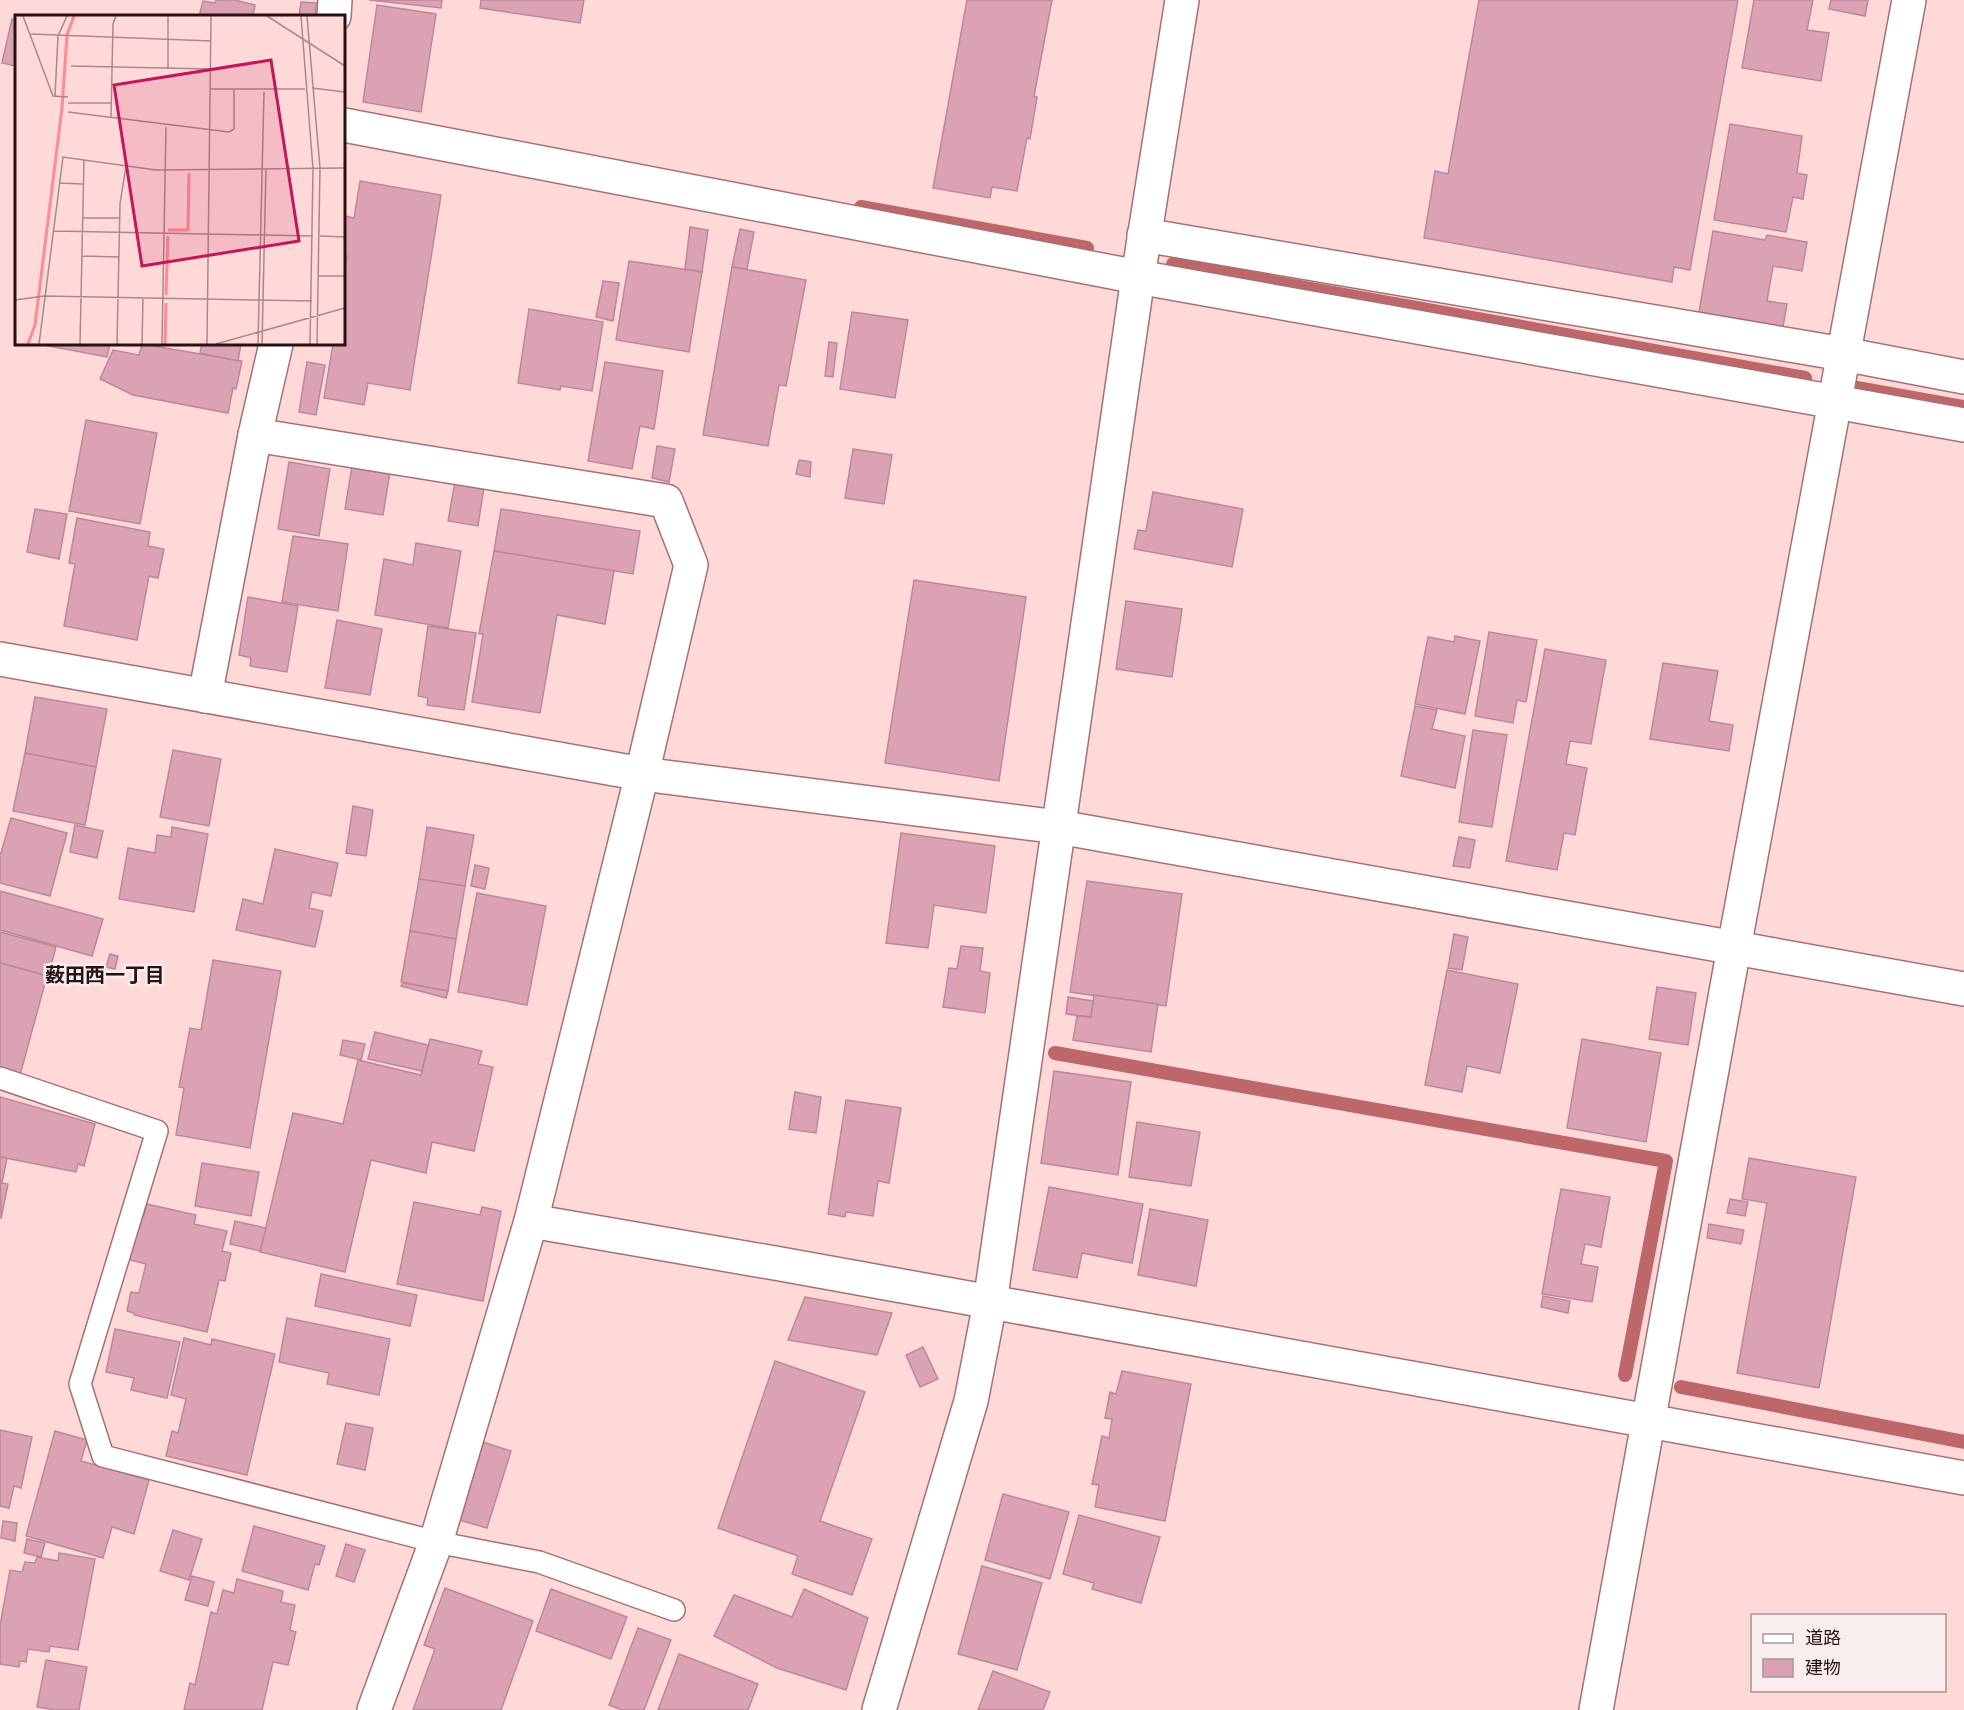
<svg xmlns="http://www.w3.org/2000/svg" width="1964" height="1710" font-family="'Crimson Pro','Noto Sans JP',serif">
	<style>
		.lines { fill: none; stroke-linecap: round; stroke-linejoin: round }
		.stream { stroke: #be676a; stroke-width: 14 }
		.building { fill: #dba2b4; stroke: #be8799; stroke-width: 1.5 }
		.lane-casing { stroke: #a77071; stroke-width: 24 }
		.street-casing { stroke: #a77071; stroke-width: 36 }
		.secondary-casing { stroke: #a77071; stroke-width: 36 }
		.lane { stroke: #fff; stroke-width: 21 }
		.street { stroke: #fff; stroke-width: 33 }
		.secondary { stroke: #fff; stroke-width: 33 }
		.labels { text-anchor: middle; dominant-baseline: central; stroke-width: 5; stroke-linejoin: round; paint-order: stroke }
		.neighbourhood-label { font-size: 20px; font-weight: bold; fill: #271212; stroke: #faeded }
		.inset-river { fill: none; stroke: #ff8b90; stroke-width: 3 }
		.inset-road { fill: none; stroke: #a88989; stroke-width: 1.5 }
		.view { fill: #c2185b; fill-opacity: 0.15; stroke: #c2185b; stroke-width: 3 }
		.inset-edge { fill: none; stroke: #271212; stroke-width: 3 }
	</style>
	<rect width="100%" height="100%" fill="#fed9d8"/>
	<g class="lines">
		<g class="stream">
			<polyline points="861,207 1087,248"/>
			<polyline points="1173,264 1805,378"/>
			<polyline points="1857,388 1964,407"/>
			<polyline points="1055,1053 1666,1161 1625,1375"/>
			<polyline points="1681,1387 1964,1442"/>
		</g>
	</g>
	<g class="building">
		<polygon points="216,0 235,0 255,5 253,16 199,16 203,1 215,3"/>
		<polygon points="369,0 442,0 441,8"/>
		<polygon points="481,0 584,0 580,23 480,8"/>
		<polygon points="967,0 1052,0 1034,96 1037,97 1030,139 1027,138 1017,191 992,187 990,198 933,188"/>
		<polygon points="1479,0 1738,0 1690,270 1674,267 1672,282 1424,238 1435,171 1448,174"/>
		<polygon points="1754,0 1813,0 1807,30 1829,33 1821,81 1742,68"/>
		<polygon points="1831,0 1868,0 1865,16 1829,9"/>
		<polygon points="301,2 316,3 315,16 299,16"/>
		<polygon points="377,5 436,14 421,112 363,102"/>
		<polygon points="12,19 16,20 16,66 2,63"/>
		<polygon points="1730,124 1802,136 1797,173 1807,175 1803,199 1793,197 1786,232 1714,220"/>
		<polygon points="360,181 441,195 410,390 368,383 364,405 324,398 333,344 344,344 344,278 347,256 344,255 344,224 345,216 354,218"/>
		<polygon points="690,227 708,230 702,272 685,269"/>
		<polygon points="740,229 754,232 747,269 732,267"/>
		<polygon points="1713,231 1765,240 1767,235 1807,242 1802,271 1773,266 1767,301 1787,304 1783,327 1699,312"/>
		<polygon points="629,261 702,272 689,352 616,340"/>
		<polygon points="732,267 806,280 786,386 779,385 768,446 703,435"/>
		<polygon points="603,281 619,283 613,321 596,317"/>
		<polygon points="529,309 603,322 592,391 561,386 560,390 518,383"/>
		<polygon points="852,312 908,320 895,398 840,389"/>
		<polygon points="829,342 837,343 833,377 825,376"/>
		<polygon points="38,344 110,344 107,357"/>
		<polygon points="142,344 242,361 236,389 233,388 228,413 133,395 100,379 113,350 139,355"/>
		<polygon points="202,344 241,344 238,361 200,353"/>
		<polygon points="307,362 325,365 316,415 299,412"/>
		<polygon points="605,362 663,371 654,429 640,426 632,469 588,461"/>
		<polygon points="86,420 157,433 140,524 69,511"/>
		<polygon points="657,446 675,449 669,482 652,478"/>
		<polygon points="853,449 892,455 884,504 845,498"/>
		<polygon points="353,460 391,466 383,515 345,509"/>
		<polygon points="799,460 811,462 810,477 796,474"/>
		<polygon points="289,462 330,469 319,536 278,529"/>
		<polygon points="455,482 484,487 478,526 448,521"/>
		<polygon points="1153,492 1243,509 1232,567 1134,549 1138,530 1146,531"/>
		<polygon points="35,509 67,514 59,559 27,552"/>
		<polygon points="501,509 640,531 633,574 494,551"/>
		<polygon points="77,518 150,532 148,546 164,549 158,578 149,576 137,640 64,626 75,564 69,563"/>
		<polygon points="293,536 348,544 338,611 282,602"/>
		<polygon points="416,543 461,551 448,628 375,615 384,559 413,565"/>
		<polygon points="494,551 614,571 605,624 557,615 540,713 472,702 483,634 479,634"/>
		<polygon points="914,580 1026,597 999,781 885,763"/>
		<polygon points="248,597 298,606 287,672 250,666 251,658 239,655"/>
		<polygon points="1126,601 1182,609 1172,677 1116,669"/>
		<polygon points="337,620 382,629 370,695 325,688"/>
		<polygon points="428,626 476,633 464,710 427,705 428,698 418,696"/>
		<polygon points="1489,632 1537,640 1526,702 1517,700 1513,723 1475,716"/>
		<polygon points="1455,636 1480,641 1465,714 1415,704 1428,637 1454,642"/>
		<polygon points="1545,649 1606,660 1591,744 1570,741 1566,764 1587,768 1575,835 1564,833 1557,870 1506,861"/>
		<polygon points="1663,663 1718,671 1709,721 1733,725 1729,751 1650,739"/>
		<polygon points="35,697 107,709 96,767 25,753"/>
		<polygon points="1415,706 1437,710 1432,729 1465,736 1455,788 1401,776"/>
		<polygon points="1473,730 1507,735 1492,827 1459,822"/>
		<polygon points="173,750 221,759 209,826 160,817"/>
		<polygon points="25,753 96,767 85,825 13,811"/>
		<polygon points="353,806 373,810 366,856 346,853"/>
		<polygon points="11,818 67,833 50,896 0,883 0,853 1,853"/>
		<polygon points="75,825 103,831 97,858 70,852"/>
		<polygon points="172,827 208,834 194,912 119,899 128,848 155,853 157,835 171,837"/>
		<polygon points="427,827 474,835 465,886 419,879"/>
		<polygon points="901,833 995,846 986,913 934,905 928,948 886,943"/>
		<polygon points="1459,837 1475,840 1470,868 1453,866"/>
		<polygon points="275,849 338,863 331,896 312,892 309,908 323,911 315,947 236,930 243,899 263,904"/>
		<polygon points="475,865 489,868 485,889 471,886"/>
		<polygon points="419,879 465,886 456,939 410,931"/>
		<polygon points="1087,881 1182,894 1166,1006 1070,992"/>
		<polygon points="0,891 103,919 92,956 0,930"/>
		<polygon points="477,893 546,906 527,1005 458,992"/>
		<polygon points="410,931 456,939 448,991 401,982"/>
		<polygon points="0,932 56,947 48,976 0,963"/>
		<polygon points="1454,934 1468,937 1462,970 1448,968"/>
		<polygon points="961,946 983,948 980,971 990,973 985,1013 943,1007 949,968 957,969"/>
		<polygon points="110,954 118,956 115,969 106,967"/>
		<polygon points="213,960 281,971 250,1148 176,1135 184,1088 179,1087 190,1028 201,1030"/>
		<polygon points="0,963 47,976 20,1075 0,1070"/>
		<polygon points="1447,970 1518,984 1500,1073 1467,1066 1462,1092 1425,1085"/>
		<polygon points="403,983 448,991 446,998 401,986"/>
		<polygon points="1657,987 1696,993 1688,1045 1649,1039"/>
		<polygon points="1094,995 1158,1004 1151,1052 1073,1040 1077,1016 1091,1017"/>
		<polygon points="1068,997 1093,1001 1091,1017 1066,1014"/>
		<polygon points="375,1032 428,1045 422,1071 368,1059"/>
		<polygon points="430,1039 482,1051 478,1064 493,1067 474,1151 432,1142 426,1173 371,1160 345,1272 260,1252 293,1113 343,1124 358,1060 421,1075"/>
		<polygon points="1582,1039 1661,1053 1646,1142 1567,1128"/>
		<polygon points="343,1040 365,1044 361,1060 340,1055"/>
		<polygon points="1054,1071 1131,1082 1118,1175 1041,1163"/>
		<polygon points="795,1092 821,1097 816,1133 789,1129"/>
		<polygon points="0,1097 95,1124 84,1166 78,1164 76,1172 0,1157"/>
		<polygon points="846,1100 901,1108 889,1183 878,1181 873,1216 846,1212 845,1217 828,1214"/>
		<polygon points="1137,1122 1200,1132 1191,1186 1129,1177"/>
		<polygon points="0,1157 7,1158 2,1183 8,1184 1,1219"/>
		<polygon points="1749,1158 1856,1177 1819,1388 1737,1373 1767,1203 1742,1199"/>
		<polygon points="202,1163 259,1172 251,1216 195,1206"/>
		<polygon points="1049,1187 1143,1204 1132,1263 1082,1253 1077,1278 1033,1270"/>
		<polygon points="1561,1189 1610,1197 1601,1247 1585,1244 1581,1264 1598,1267 1592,1302 1542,1294"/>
		<polygon points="1730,1199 1748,1202 1745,1216 1727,1213"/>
		<polygon points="414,1202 480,1215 482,1207 501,1211 483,1301 397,1284"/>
		<polygon points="147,1204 196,1215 194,1224 227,1231 222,1251 231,1253 225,1281 219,1280 207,1332 134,1315 134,1313 127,1311 131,1292 139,1293 146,1264 126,1259 136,1214 144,1216"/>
		<polygon points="1150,1209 1208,1220 1196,1286 1138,1275"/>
		<polygon points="235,1221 266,1228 260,1251 230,1244"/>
		<polygon points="1709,1224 1744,1230 1741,1244 1707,1238"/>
		<polygon points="321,1274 417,1295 410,1326 315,1306"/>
		<polygon points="1543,1296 1570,1301 1568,1313 1541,1307"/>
		<polygon points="805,1297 892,1313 877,1355 788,1340"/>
		<polygon points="287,1318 390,1339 379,1395 327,1384 329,1373 279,1362"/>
		<polygon points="115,1329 180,1342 167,1398 131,1390 134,1378 106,1372"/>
		<polygon points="184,1338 211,1345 212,1339 275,1354 247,1475 166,1456 172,1431 178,1433 186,1399 171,1395"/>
		<polygon points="923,1347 938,1379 920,1387 906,1355"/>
		<polygon points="775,1361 865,1392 820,1521 872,1539 852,1595 792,1574 798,1556 718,1528"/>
		<polygon points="1122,1371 1191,1384 1165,1521 1095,1507 1099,1485 1092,1484 1102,1436 1109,1438 1112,1419 1105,1418 1110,1392 1116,1394"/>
		<polygon points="346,1423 373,1428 365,1470 337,1464"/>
		<polygon points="0,1430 32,1437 21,1488 14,1486 9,1508 0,1506"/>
		<polygon points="55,1431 87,1440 81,1461 149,1480 134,1534 112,1527 103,1558 26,1536"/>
		<polygon points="483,1442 511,1451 487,1528 459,1520"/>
		<polygon points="1003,1494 1069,1512 1050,1579 985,1560"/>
		<polygon points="1079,1515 1160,1537 1141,1603 1092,1589 1094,1583 1063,1574"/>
		<polygon points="3,1521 17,1523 15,1541 1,1538"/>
		<polygon points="254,1526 325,1546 319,1565 315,1564 308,1590 242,1571"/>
		<polygon points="173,1530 202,1539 189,1580 160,1571"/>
		<polygon points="27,1539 45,1543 41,1557 24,1553"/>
		<polygon points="346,1544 365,1550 354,1582 336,1576"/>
		<polygon points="59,1553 95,1559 78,1650 50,1646 49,1652 28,1649 26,1662 20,1661 19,1667 0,1664 0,1626 10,1570 22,1572 25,1562 35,1563 37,1557 58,1561"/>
		<polygon points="982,1566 1042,1583 1017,1670 958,1654"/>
		<polygon points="192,1576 214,1582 208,1606 185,1600"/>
		<polygon points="237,1579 283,1591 281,1602 295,1605 290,1630 296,1632 288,1665 273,1662 262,1710 184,1710 190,1683 195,1685 211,1612 217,1614 223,1590 234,1593"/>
		<polygon points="445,1588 533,1621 501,1710 413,1710 435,1649 424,1645"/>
		<polygon points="551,1589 627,1617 611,1659 536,1631"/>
		<polygon points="804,1589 868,1618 846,1690 777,1668 714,1636 734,1595 792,1617"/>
		<polygon points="638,1628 671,1640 644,1710 622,1710 609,1705"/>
		<polygon points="679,1654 758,1684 748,1710 658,1710"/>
		<polygon points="46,1660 87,1667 79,1710 55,1710 37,1707"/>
		<polygon points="993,1671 1050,1692 1043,1710 978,1710"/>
	</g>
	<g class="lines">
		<g class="lane-casing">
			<polyline id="lane" points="0,1078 157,1131 80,1384 103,1456 436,1542 539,1562 674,1610"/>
		</g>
		<g class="street-casing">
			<g id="street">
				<polyline points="334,16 335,0"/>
				<polyline points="344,125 1138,277 1964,425"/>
				<polyline points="1144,235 1843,354 1964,377"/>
				<polyline points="255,435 666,501 691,565 642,774 531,1221 436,1542 374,1710"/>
				<polyline points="0,659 642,774 1059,827"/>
				<polyline points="205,696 255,435 276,344"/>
				<polyline points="531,1221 786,1265 1964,1478"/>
				<polyline points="1596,1710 1734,948 1909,0"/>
			</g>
		</g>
		<g class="secondary-casing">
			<g id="secondary">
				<polyline points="1059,827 1964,989"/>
				<polyline points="879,1710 971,1401 990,1303 1138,277 1182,0"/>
			</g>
		</g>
		<use href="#lane" class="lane"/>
		<use href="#street" class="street"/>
		<use href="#secondary" class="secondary"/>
	</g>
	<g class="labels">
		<g class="neighbourhood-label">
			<text x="105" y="975">薮田西一丁目</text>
		</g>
	</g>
	<g transform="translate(15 15)">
		<rect width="330" height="330" fill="#fed9d8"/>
		<path class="inset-river" d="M153 215H173L174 158M151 280 153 221M13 329 20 310 47 93 52 20 59 1M150 329 151 288"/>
		<path class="inset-road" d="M8 1 38 81 53 82M252 1 330 51M286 1 298 154 295 329M292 1 305 153 302 329M16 19 196 26M56 51 195 54M153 53V1M297 73 330 77M195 74H290M40 81 43 21 52 1M53 88H97M53 97 214 117 219 114V75M96 103 98 9 101 1M44 168 68 169M67 203H105M39 216 298 221M305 221 330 222M67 241 104 242M304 261H330M0 285 29 281 297 286M24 329 48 142 141 155 330 153M65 329 69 145M102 329 105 189 111 151M127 329 128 283M147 329 151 112M192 329 196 1M201 329 330 293M243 329 249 77M247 329 251 154"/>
		<path class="view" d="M256 45 284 226 127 251 99 70Z"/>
		<rect width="330" height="330" class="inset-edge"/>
	</g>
	<rect x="1751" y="1614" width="195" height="78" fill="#faeded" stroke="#a69595" stroke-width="1.5"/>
	<rect x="1763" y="1634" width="30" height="9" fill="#ffffff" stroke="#a69595" stroke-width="1.5"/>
	<text x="1805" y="1644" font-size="18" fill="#271212">道路</text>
	<rect x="1763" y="1659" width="30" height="18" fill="#dba2b4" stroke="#a69595" stroke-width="1.5"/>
	<text x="1805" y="1674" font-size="18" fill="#271212">建物</text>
</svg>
